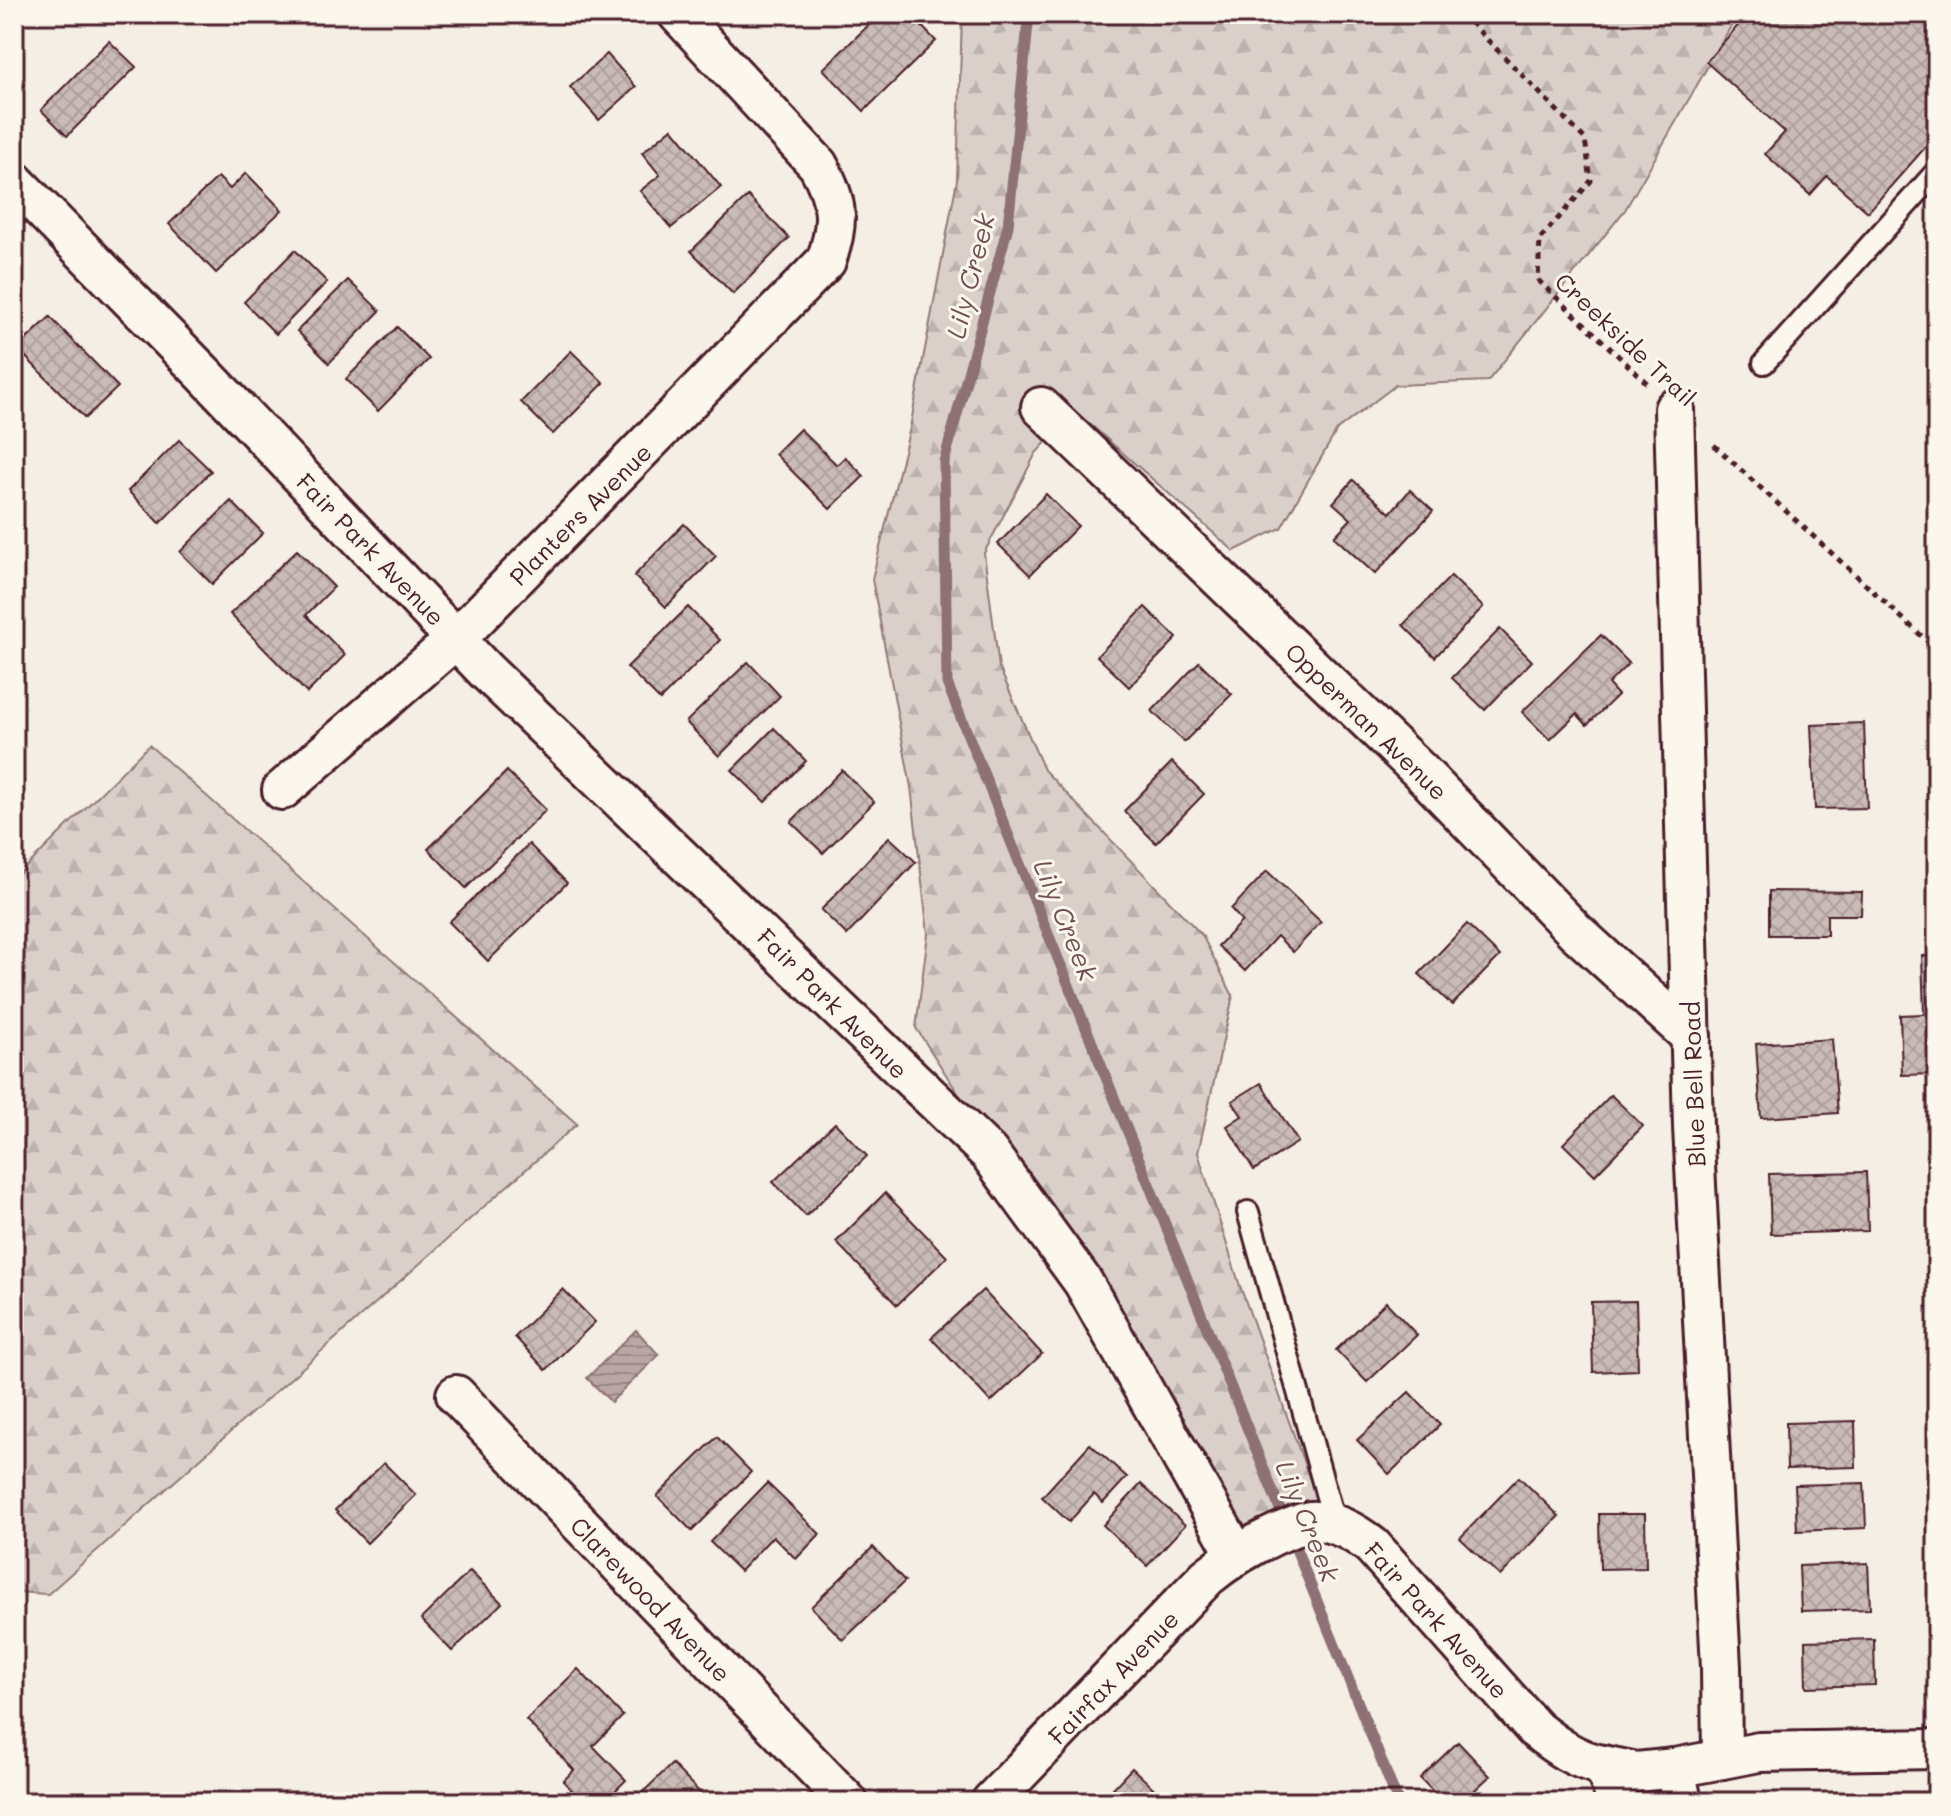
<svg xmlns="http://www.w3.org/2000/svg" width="1951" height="1816" font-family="Mali,sans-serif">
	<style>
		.forest { fill: url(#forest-firs); stroke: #92787a; stroke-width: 2 }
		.water { fill: url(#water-rules); stroke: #8d7174; stroke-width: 2 }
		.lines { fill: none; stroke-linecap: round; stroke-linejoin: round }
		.stream { stroke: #8d7174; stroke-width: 11 }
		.building { fill: url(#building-cross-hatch); stroke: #4a1f2b; stroke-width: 2 }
		.lane-casing { stroke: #4a1f2b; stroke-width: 26 }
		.street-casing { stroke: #4a1f2b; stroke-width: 44 }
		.path { stroke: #4a1f2b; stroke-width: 5; stroke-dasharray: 6 6; stroke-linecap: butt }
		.lane { stroke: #fbf7ec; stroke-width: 20 }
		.street { stroke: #fbf7ec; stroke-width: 38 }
		.labels { text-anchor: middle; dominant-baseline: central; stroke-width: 6; stroke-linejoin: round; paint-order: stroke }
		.street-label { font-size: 24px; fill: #4a1f2b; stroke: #fbf7ec }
		.water-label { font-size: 26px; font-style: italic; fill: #714f56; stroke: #fbf7ec }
	</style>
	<defs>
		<pattern id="forest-firs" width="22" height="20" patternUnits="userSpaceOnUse" patternTransform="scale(2)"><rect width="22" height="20" fill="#dbd0c9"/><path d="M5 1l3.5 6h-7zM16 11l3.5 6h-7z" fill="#bdb2ad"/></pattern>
		<pattern id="water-rules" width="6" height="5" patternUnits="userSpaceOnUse" patternTransform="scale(2)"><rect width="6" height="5" fill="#baa7a5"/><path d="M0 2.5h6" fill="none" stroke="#998787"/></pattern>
		<pattern id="building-cross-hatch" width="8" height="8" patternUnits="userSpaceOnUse" patternTransform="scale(2)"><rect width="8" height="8" fill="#cabbb6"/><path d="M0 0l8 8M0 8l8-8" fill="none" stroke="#afa09d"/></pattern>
	</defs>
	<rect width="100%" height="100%" fill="#f4eee4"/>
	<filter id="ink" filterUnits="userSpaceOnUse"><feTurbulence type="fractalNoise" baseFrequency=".0125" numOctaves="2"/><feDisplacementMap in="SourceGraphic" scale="16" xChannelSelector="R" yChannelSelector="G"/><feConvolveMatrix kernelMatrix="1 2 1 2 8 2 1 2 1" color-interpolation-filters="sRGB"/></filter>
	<g filter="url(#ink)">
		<g class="forest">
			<polygon points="962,14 1738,14 1625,210 1488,381 1396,385 1337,430 1281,528 1234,551 1075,411 1036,453 984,553 999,667 1044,770 1202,935 1233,996 1198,1153 1239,1283 1318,1502 1240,1530 916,1028 928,934 911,787 872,579 910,428 957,180"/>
			<polygon points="149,745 577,1124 48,1594 14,1592 14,879"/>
		</g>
		<polygon class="water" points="636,1330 659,1355 611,1402 587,1378"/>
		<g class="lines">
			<polyline class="stream" points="1029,14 1008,226 944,462 947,683 1398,1802"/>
		</g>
		<g class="building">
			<polygon points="880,14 910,14 936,41 864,111 823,69"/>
			<polygon points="1748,14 1937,14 1937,134 1868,212 1827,176 1810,195 1765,154 1785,132 1706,62"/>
			<polygon points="109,41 136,67 67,136 41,110"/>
			<polygon points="607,54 636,87 599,120 570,87"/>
			<polygon points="672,128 721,187 671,228 640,191 660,175 642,153"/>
			<polygon points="246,173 282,210 216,273 169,224 218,177 230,189"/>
			<polygon points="748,196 789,238 733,294 691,251"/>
			<polygon points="295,250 327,282 276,334 244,302"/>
			<polygon points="348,280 380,311 329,363 297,331"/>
			<polygon points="50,317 118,387 85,418 17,348"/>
			<polygon points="397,327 429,359 378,411 346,379"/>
			<polygon points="571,351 604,383 553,434 521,402"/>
			<polygon points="800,429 837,465 845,457 864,476 830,509 775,454"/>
			<polygon points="179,440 211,471 160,523 128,491"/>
			<polygon points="1353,480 1390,513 1410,490 1433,511 1375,574 1334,537 1351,519 1333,503"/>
			<polygon points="1046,494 1078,526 1030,575 998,544"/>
			<polygon points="231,501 263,533 212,584 180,552"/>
			<polygon points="684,524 716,556 666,607 634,576"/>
			<polygon points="297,550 334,587 306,615 345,655 307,693 230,614"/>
			<polygon points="1451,576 1483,607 1435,657 1403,625"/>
			<polygon points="688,607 720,640 660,700 627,667"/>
			<polygon points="1145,607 1177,638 1129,687 1097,656"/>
			<polygon points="1500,629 1532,661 1485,710 1452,678"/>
			<polygon points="1601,635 1629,663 1608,684 1618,695 1587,725 1577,714 1550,740 1522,712"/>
			<polygon points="748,662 780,696 719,756 686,722"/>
			<polygon points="1199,662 1232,694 1184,742 1152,711"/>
			<polygon points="1864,723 1867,808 1815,809 1811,725"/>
			<polygon points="774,728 806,761 765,802 732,770"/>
			<polygon points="1172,762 1204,794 1156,843 1124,811"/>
			<polygon points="842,770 874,802 823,853 791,822"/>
			<polygon points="507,771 546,810 466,888 428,849"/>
			<polygon points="889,837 916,862 847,935 821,910"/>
			<polygon points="529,844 567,883 488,961 449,922"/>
			<polygon points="1267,871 1321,922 1293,952 1277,936 1245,971 1218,946 1242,921 1231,909"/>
			<polygon points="1769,891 1862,892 1861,915 1827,915 1827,935 1769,935"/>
			<polygon points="1467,924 1500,956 1452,1005 1419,974"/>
			<polygon points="1922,956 1937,956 1937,1074 1902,1075 1900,1015 1924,1014"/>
			<polygon points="1832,1039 1838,1113 1761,1118 1756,1044"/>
			<polygon points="1261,1083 1298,1142 1254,1170 1227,1126 1242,1116 1232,1101"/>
			<polygon points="1611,1095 1643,1126 1595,1175 1563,1144"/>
			<polygon points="835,1123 867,1156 806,1216 773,1182"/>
			<polygon points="1866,1172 1868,1231 1771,1234 1769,1174"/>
			<polygon points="885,1193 947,1257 897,1305 836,1242"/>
			<polygon points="563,1289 595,1322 546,1370 515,1337"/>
			<polygon points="983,1290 1042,1354 991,1402 931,1338"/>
			<polygon points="1636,1301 1638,1370 1593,1372 1591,1302"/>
			<polygon points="1386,1302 1417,1335 1367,1382 1336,1350"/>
			<polygon points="1409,1392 1440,1425 1389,1474 1357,1440"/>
			<polygon points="1855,1421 1856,1467 1787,1469 1786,1423"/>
			<polygon points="717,1437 751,1472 692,1531 657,1496"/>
			<polygon points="1090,1444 1127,1477 1103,1503 1094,1494 1069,1522 1042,1497"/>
			<polygon points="384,1463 416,1495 367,1543 335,1510"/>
			<polygon points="1519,1477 1559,1516 1500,1576 1460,1538"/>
			<polygon points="767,1483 820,1534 796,1559 773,1536 740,1571 710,1542"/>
			<polygon points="1864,1483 1866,1528 1797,1531 1795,1485"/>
			<polygon points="1141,1484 1185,1525 1147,1566 1103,1525"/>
			<polygon points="1599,1514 1645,1514 1646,1568 1600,1569"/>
			<polygon points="873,1547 905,1581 843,1640 811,1607"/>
			<polygon points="1868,1563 1870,1609 1801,1611 1799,1566"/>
			<polygon points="470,1571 502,1603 452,1651 421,1619"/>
			<polygon points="1874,1639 1875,1685 1806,1687 1805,1641"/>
			<polygon points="578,1669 623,1716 593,1746 626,1780 604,1802 583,1802 563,1781 574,1770 526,1720"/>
			<polygon points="1458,1742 1490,1776 1462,1802 1443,1802 1420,1778"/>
			<polygon points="672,1764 709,1802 643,1802 638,1797"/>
			<polygon points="1132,1768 1168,1802 1100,1802"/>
		</g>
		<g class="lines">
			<g class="lane-casing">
				<g id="lane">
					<polyline points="1764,363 1937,171"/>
					<polyline points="1248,1212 1335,1525"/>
				</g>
			</g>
			<g class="street-casing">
				<g id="street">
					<polyline points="14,181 204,374 486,671 989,1153 1083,1282 1236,1554"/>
					<polyline points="1041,407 1419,770 1575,931 1691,1037"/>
					<polyline points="1674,409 1693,1127 1721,1667 1722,1759"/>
					<path d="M282 790 457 638 826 261C840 222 838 201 818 165L678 14"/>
					<polyline points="456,1395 848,1802"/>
					<polyline points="1603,1765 1637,1772 1675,1768 1759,1752 1937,1749"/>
					<polyline points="1675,1768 1682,1802"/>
					<path d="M991 1802 1207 1577C1234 1555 1260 1540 1293 1527 1300 1524 1308 1520 1316 1521 1337 1522 1357 1534 1372 1546L1535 1729C1555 1745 1577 1761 1603 1765L1618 1802"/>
				</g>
			</g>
			<g class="path">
				<polyline points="1462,14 1585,139 1591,181 1540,239 1538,280 1648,384"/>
				<polyline points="1714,445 1937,650"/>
			</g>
			<use href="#lane" class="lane"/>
			<use href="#street" class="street"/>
		</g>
	</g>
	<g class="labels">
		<g class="street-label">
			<text transform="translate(1626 339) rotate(43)">Creekside Trail</text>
			<text transform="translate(580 514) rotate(-45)">Planters Avenue</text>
			<text transform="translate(371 549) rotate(46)">Fair Park Avenue</text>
			<text transform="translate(1367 721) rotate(44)">Opperman Avenue</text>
			<text transform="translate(833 1003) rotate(45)">Fair Park Avenue</text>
			<text transform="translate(1693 1084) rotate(-92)">Blue Bell Road</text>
			<text transform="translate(651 1599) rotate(46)">Clarewood Avenue</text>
			<text transform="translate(1437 1620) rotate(48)">Fair Park Avenue</text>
			<text transform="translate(1113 1677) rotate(-46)">Fairfax Avenue</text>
		</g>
		<g class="water-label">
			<text transform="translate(970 276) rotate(-76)">Lily Creek</text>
			<text transform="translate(1066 920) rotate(68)">Lily Creek</text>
			<text transform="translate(1308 1521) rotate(68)">Lily Creek</text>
		</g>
	</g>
	<rect width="1951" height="1816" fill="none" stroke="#fbf7ec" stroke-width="48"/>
	<rect x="24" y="24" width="1903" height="1768" fill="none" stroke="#4a1f2b" stroke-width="3" filter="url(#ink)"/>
</svg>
